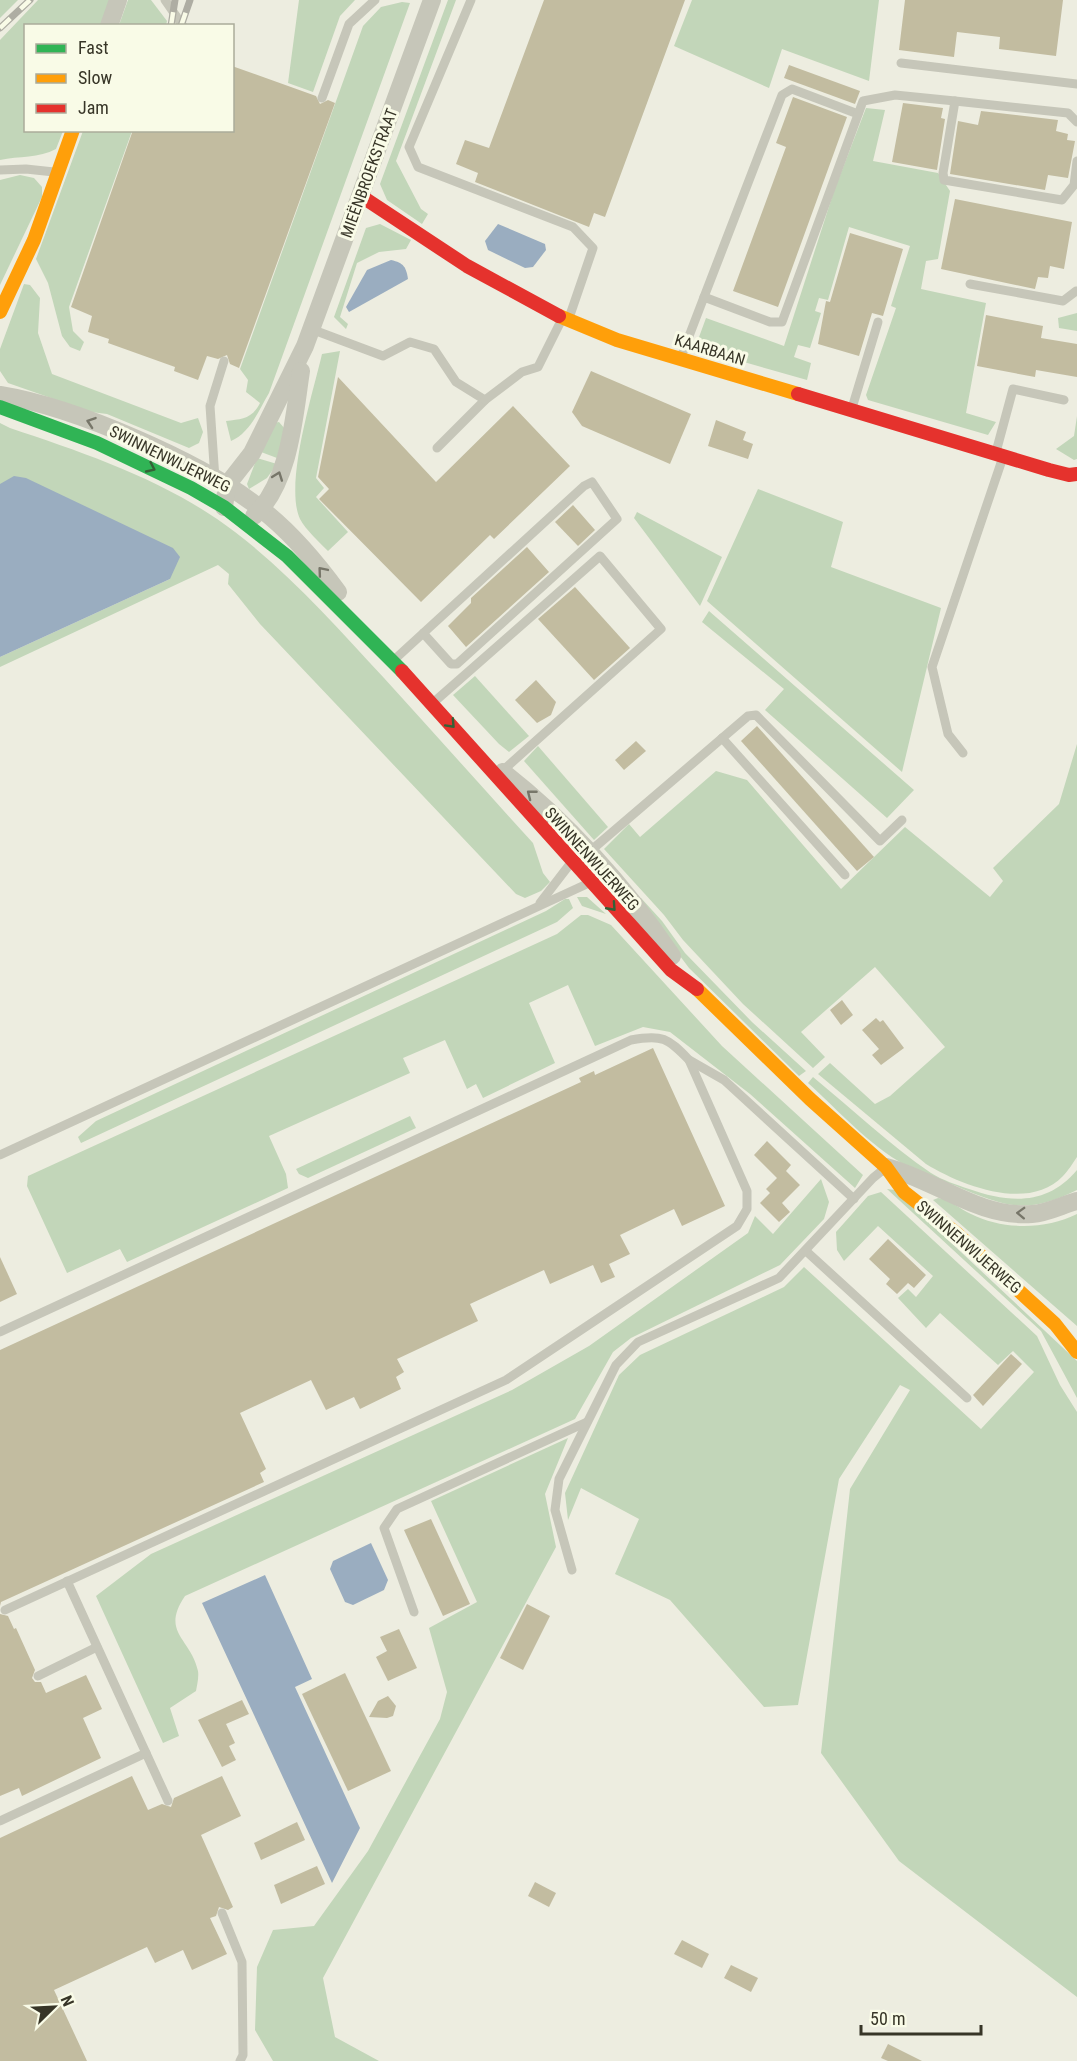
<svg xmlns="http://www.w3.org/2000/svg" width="1077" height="2061" font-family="'Roboto Condensed',sans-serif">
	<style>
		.green { fill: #c2d6b9 }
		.water { fill: #9aadc0 }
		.building { fill: #c2bca0 }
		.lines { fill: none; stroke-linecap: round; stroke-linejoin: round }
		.lane { stroke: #c6c6b9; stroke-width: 9 }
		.street { stroke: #c6c6b9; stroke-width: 18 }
		.fast { stroke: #30b455; stroke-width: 14 }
		.slow { stroke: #ff9f0a; stroke-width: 14 }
		.jam { stroke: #e5322d; stroke-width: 14 }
		.rail-casing { stroke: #aeada3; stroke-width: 7 }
		.rail { stroke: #f9fbe7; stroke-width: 4.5; stroke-dasharray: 14; stroke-linecap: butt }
		.oneway { stroke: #777669 }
		.oneway2 { stroke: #356137 }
		.labels { text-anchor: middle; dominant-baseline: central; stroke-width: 6; stroke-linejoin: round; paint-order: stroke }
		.street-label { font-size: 16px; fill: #373527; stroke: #f9fbe7 }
	</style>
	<rect width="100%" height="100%" fill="#edede0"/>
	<g class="green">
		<polygon points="0,0 18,0 0,18"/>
		<path d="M38 0H110L101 25 26 26V130L63 131 56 149C39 158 19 156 0 160V40Z"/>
		<polygon points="128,0 151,0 167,21 166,25 119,25"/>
		<polygon points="299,0 355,0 340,16 313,92 288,83"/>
		<polygon points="448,0 456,0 396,161 421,209 428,214 422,224 387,200 380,184"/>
		<polygon points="692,0 879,0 869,81 782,49 769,88 674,46"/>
		<path d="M402 2 410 3 269 393C259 410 250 433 231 441L226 421C242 419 252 419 260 403L246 392 248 380 240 369 363 26 381 7Z"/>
		<polygon points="866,108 885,110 873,161 938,173 950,191 938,259 926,261 921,289 986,303 966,413 996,422 988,435 868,400 866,395 896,308 891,306 910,246 849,227 828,300 819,298 815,311 821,313 810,348 798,345 794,357 811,363 807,380 695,348 706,318 784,346 834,191"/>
		<polygon points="83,131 132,131 69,307 73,331 84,342 80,351 70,347 62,336 48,283 36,259"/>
		<polygon points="20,175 34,178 42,187 42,197 0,285 0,180"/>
		<polygon points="380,224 411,240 406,249 379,252 357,263 340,317 348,324 346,329 334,317 366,228"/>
		<polygon points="24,284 30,285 40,298 38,333 52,374 181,423 198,418 203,432 199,443 189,448 107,414 91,412 8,383 0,371 0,349"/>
		<polygon points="1077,313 1077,331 1059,328 1058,318"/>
		<path d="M340 351 316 478 324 488 316 497 348 532 328 551C319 542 306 530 300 519 284 484 313 393 322 354Z"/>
		<polygon points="1077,416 1077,459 1074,460 1056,449 1074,436"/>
		<polygon points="279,422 285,429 277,458 261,452 274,423"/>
		<path d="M0 423 10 428C88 454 170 482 235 532 290 574 337 627 384 678 434 733 483 788 533 843L543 873 550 882 541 891 525 898 516 894 260 624 228 584 229 574 218 565 0 667V657L170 579 0 484Z"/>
		<polygon points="257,458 277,464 267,478 249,489 247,484"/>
		<polygon points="758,489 843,522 831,567 941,608 902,772 707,601"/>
		<polygon points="637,512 722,557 700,606 634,518"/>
		<polygon points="709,611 914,790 887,818 765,710 784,689 702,622"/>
		<polygon points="475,676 529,736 509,752 499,744 453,695"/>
		<path d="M1077 744V1157C1073 1163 1068 1171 1063 1176 1029 1212 962 1186 926 1164L818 1074 830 1063 875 1104 890 1096 945 1047 875 967 801 1032 825 1057 813 1068 743 1004 683 940 664 915 604 849 629 824 640 837 716 771 747 780 841 889 905 827 990 897 1003 881 993 868 1059 804Z"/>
		<polygon points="538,746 608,827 594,840 524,761"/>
		<polygon points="577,897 587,897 606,914 582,906"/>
		<polygon points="641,898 662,921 685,953 752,1022 806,1071 799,1076 689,968 638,900"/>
		<polygon points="565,899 569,899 573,908 557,922 81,1143 78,1137 96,1121 546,911"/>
		<polygon points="581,915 588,915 611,925 722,1046 863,1175 855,1188 750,1094 670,1032 643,1027 595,1046 568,985 529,1003 555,1063 483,1098 476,1084 467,1089 445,1040 403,1058 410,1073 269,1136 286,1174 288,1188 127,1262 120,1249 67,1273 27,1186 28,1176 557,934"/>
		<path d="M813 1077C852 1109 890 1145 931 1173 942 1180 957 1185 969 1189 1009 1203 1047 1206 1077 1170V1190C1027 1215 1005 1207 956 1186 939 1180 921 1174 905 1165 869 1145 839 1111 808 1083Z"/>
		<polygon points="410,1116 416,1128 308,1178 299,1174 296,1169"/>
		<path d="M821 1179 829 1202 824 1219 780 1265 631 1338 613 1352 575 1419 185 1596C160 1633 191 1638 198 1671 199 1677 197 1685 196 1691L170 1708 179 1736 163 1743 96 1596 151 1554 512 1390 589 1346 748 1233 755 1216 773 1234Z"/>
		<polygon points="887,1189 895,1190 1077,1361 1077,1398 1041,1331"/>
		<polygon points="881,1192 1037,1336 1060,1385 1077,1412 1077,1997 899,1861 821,1753 850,1489 910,1390 900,1385 839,1479 798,1705 764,1707 670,1600 615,1574 639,1519 581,1488 568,1520 565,1493 619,1375 640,1355 784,1287 804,1267 981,1429 1034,1372 1013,1351 998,1365 940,1313 926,1328 898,1298 908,1289 916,1297 933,1276 878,1226 844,1261 837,1250 836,1232 868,1196"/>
		<path d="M938 1198C951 1200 960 1209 971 1214 1003 1230 1045 1230 1077 1214V1326L933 1200Z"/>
		<polygon points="568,1438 545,1494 556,1547 323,1978 335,2037 379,2061 273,2061 255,2030 257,1967 273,1930 314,1926 368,1851 440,1719 447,1692 429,1628 477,1602 431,1501"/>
	</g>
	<g class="water">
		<polygon points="498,224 545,244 546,250 533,267 525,268 488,250 485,241"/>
		<path d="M391 260C404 263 406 267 408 279L349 312 346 307 367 270Z"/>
		<polygon points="14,476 26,478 173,548 180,557 170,579 0,657 0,484"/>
		<polygon points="371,1543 388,1580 384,1590 353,1605 345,1602 330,1569 333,1561"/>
		<polygon points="265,1575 312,1679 295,1687 360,1828 332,1883 202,1603"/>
	</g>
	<g class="building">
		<polygon points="544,0 685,0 605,217 594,213 589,227 475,182 478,173 456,164 465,140 489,148"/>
		<polygon points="905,0 1063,0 1056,56 999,49 1000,37 957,32 954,57 899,50"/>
		<polygon points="789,65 860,91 855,104 784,78"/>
		<polygon points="232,66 316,96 320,104 328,100 335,103 239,368 230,364 227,355 218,359 207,356 198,380 174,371 175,367 108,343 109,339 88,332 92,316 71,307 133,130 232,130"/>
		<polygon points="793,97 847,117 778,307 733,291 786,147 776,143"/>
		<polygon points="903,103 943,108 941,118 945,119 937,170 892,162"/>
		<polygon points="981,111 1058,120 1056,131 1068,134 1067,140 1075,141 1068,178 1048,175 1045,190 950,174 958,121 978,125"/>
		<polygon points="955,199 1072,222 1064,269 1050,266 1048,278 1038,277 1035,289 941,269"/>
		<polygon points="850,233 903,249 883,316 872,313 859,356 818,344 826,301 830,302"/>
		<polygon points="986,315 1043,326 1041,338 1077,344 1077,377 1036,370 1035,377 977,366"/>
		<polygon points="591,371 691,414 670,464 582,426 572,412"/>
		<polygon points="338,377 436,482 513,406 570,466 494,539 490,535 421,602 319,499 329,489 318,477"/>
		<polygon points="716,420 746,432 743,440 753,444 748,459 708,446"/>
		<polygon points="573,505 595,530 578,546 555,522"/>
		<polygon points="527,547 549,572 466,647 448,626 471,603 471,598"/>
		<polygon points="575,587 630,648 594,680 538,619"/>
		<polygon points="536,680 556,702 551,715 537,723 515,700"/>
		<polygon points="757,726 874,857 857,871 741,741"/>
		<polygon points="636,741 646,751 624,770 615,760"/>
		<polygon points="842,1000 853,1015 841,1025 830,1010"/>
		<polygon points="876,1018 880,1022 883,1020 904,1048 881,1065 872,1055 879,1049 862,1030"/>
		<polygon points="653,1048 725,1206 682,1226 674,1209 620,1235 630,1254 609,1264 615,1277 601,1283 593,1265 550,1284 544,1270 470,1304 478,1321 397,1359 404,1372 396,1377 401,1389 360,1409 354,1397 326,1410 311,1380 240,1413 266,1469 260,1473 264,1482 1,1602 0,1606 0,1350 581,1082 579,1078 594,1071 595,1075"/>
		<polygon points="767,1141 791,1165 786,1171 800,1185 782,1203 790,1212 779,1222 760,1203 770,1193 766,1189 777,1178 754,1155"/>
		<polygon points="888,1239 926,1275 914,1288 908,1283 897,1294 886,1284 890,1279 869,1259"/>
		<polygon points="0,1257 17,1294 0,1302"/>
		<polygon points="1011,1354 1022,1364 983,1406 973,1395"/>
		<polygon points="431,1519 470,1604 443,1616 404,1530"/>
		<polygon points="527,1604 550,1616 523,1670 500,1658"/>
		<polygon points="0,1614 8,1616 14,1629 16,1628 35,1670 32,1678 35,1682 41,1682 46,1693 86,1675 102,1709 83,1718 101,1758 22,1796 19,1788 0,1796"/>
		<polygon points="399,1629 417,1668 388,1681 376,1657 387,1651 380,1637"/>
		<polygon points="345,1673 391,1771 348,1791 302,1694"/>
		<polygon points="388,1696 396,1706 393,1716 387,1718 369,1717 378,1701"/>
		<polygon points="242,1700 249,1714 226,1724 235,1743 229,1746 236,1760 222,1767 198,1720"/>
		<polygon points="132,1776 148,1810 162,1804 171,1807 174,1798 222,1776 241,1816 201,1835 233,1907 228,1910 219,1907 216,1916 210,1918 227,1954 192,1970 183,1950 155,1963 147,1947 54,1990 87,2061 0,2061 0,1838"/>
		<polygon points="297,1822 305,1840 261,1860 254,1843"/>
		<polygon points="317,1866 325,1884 281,1904 274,1885"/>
		<polygon points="535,1882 556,1893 549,1907 528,1896"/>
		<polygon points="682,1940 709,1954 702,1968 674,1954"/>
		<polygon points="731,1965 758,1978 751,1992 724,1978"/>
		<polygon points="888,2044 922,2061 888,2061 881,2058"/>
	</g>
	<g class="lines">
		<g class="lane">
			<polyline points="165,0 183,26"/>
			<polyline points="471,0 409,147 418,167 573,227 593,248 569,318"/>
			<polyline points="901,63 1077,84"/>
			<polyline points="322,98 349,24 375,0"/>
			<polyline points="1077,122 1068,113 955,101 943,173 944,180 1062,200 1074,185 1077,161"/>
			<polyline points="0,170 26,169 54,172"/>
			<polyline points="970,284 1063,301 1076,291"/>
			<polyline points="704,297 782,95 792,89 858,114"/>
			<polyline points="311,329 383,356 410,342 434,349 456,382 485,400 437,448"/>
			<polyline points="681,357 704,297 770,322 782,322 863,101 895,95 955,101"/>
			<polyline points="485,400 522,372 538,367 562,319"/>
			<polyline points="852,408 878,322"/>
			<polyline points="996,452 1013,389 1064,400"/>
			<polyline points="215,479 210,406 224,361"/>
			<polyline points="395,659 419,637 584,486 592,482 617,519 457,664 451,664 423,633"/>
			<polyline points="434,702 600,556 661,629 500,773"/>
			<polyline points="722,738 845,875"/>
			<polyline points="963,753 948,734 932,667 1002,460"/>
			<polyline points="588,853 748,716 756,715 880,841 902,820"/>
			<polyline points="540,903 570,864"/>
			<polyline points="689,1060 724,1080 854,1199"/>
			<polyline points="0,1155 589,883"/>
			<polyline points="806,1251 967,1398"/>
			<path d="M0 1332 631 1040C662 1034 668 1038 689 1060L747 1191V1209L737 1226 506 1380 5 1610"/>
			<polyline points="572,1570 555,1510 559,1479 616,1365 638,1342 779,1278 873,1178 884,1169"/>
			<polyline points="67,1581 168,1801"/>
			<polyline points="414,1612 384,1528 397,1509 587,1422"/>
			<polyline points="38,1676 97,1647"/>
			<polyline points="0,1821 146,1753"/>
			<polyline points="222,1913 242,1962 243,2055 240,2061"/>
		</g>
		<g class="street">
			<polyline points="109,26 118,0"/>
			<path d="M0 395C74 407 202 462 261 509 291 532 316 562 338 592"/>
			<polyline points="224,507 227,485 252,453 305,346 432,0"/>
			<path d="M254 516C290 482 294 417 301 371"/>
			<path d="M503 772C568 823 626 888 672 956"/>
			<path d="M886 1167C936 1180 978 1218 1032 1214 1048 1213 1062 1205 1077 1201"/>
		</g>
		<polyline class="fast" points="0,407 97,443 191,488 224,507 287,556 402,671"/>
		<g class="slow">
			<polyline points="0,312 34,240 73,130"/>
			<polyline points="559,316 617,340 798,394"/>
			<polyline points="697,989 810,1099 886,1167 904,1192 956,1233 1055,1324 1077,1352"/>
		</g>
		<g class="jam">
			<polyline points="361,196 467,266 559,316"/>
			<polyline points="798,394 1049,470 1069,475 1077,474"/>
			<polyline points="402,671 671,970 697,989"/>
		</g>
		<g class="rail-casing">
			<g id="rail">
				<polyline points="171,26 175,0"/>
				<polyline points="181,26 190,0"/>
				<polyline points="0,28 30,0"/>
			</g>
		</g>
		<use href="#rail" class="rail"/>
	</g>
	<defs><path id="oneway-chevron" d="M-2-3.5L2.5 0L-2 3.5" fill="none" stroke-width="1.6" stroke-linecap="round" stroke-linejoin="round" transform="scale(1.5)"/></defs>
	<g class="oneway">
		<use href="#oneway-chevron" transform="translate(91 422) rotate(-161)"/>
		<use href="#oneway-chevron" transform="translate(278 476) rotate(-70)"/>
		<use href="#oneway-chevron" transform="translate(322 571) rotate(-130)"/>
		<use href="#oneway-chevron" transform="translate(531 794) rotate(-142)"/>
		<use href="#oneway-chevron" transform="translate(1021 1213) rotate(-178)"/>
	</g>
	<g class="oneway2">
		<use href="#oneway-chevron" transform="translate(151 468) rotate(25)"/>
		<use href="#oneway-chevron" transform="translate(451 724) rotate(47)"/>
		<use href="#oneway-chevron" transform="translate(612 907) rotate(48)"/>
	</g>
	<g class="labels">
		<g class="street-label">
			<text transform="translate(369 173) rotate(-70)">MIEËNBROEKSTRAAT</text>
			<text transform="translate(710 350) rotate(17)">KAARBAAN</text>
			<text transform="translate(170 459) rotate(26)">SWINNENWIJERWEG</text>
			<text transform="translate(592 859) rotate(48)">SWINNENWIJERWEG</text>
			<text transform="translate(969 1247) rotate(41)">SWINNENWIJERWEG</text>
		</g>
	</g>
	<rect x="24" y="24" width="210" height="108" fill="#f9fbe7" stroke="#abac9a" stroke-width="1.5"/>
	<rect x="36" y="44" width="30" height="9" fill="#30b455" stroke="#abac9a" stroke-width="1.5"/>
	<text x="78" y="54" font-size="18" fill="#373527">Fast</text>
	<rect x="36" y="74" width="30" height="9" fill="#ff9f0a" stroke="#abac9a" stroke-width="1.5"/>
	<text x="78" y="84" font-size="18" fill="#373527">Slow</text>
	<rect x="36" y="104" width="30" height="9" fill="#e5322d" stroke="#abac9a" stroke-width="1.5"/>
	<text x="78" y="114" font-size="18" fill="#373527">Jam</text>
	<g transform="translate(54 2007) rotate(66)" stroke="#f9fbe7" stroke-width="4.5" paint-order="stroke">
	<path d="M0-4.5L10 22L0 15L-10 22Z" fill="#373527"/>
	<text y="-9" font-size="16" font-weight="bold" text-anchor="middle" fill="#373527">N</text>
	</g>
	<path d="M861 2025v9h120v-9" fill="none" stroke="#373527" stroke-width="3"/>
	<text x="870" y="2025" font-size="18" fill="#373527" stroke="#f9fbe7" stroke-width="4.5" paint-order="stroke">50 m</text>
</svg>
